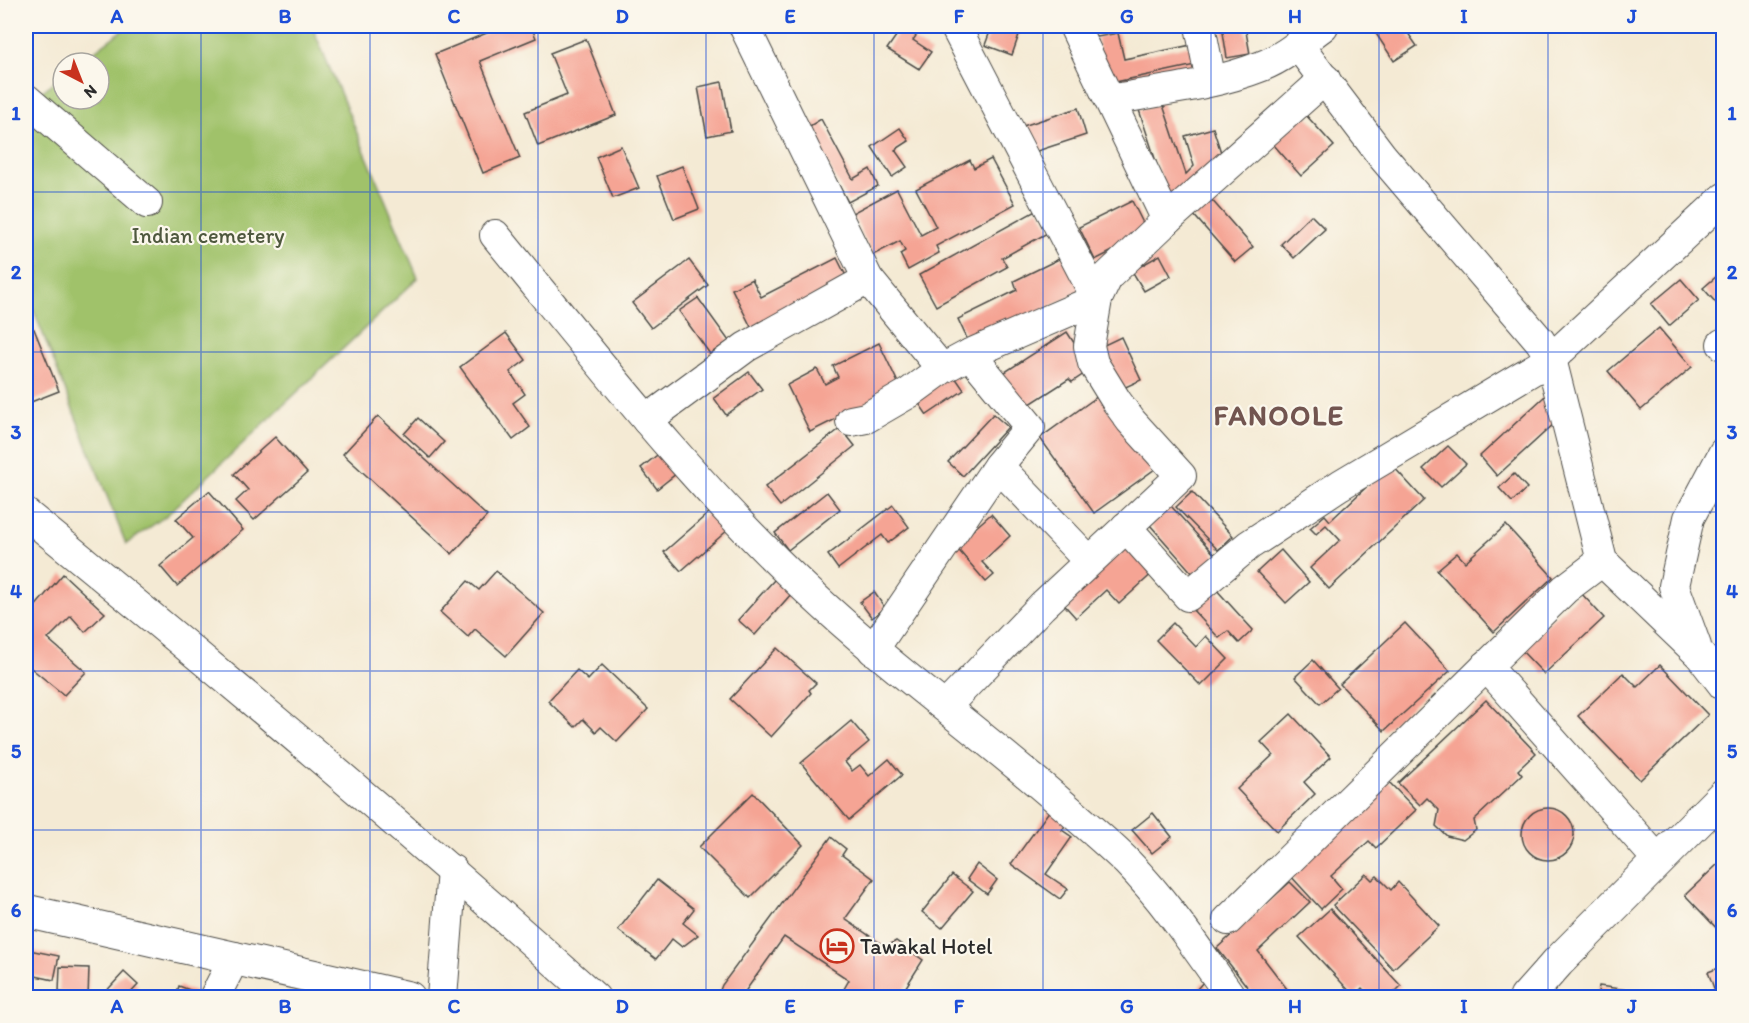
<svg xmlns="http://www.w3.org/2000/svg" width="1749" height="1023" font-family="Itim,sans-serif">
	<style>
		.green { fill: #a0c26b; stroke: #66764b; stroke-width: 1.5 }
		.building { fill: #f5a494 }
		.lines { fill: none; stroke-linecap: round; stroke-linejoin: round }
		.minor-casing { stroke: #494844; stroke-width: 32 }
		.tertiary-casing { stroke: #494844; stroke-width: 35 }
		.minor { stroke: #fff; stroke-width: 30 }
		.tertiary { stroke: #fff; stroke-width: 33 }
		.grid { fill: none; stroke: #1d4ed8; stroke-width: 1.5; stroke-opacity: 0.55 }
		.labels { text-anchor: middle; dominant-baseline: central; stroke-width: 4.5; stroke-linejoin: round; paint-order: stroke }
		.park-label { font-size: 22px; fill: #4e583e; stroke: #fbf7ec }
		.poi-label { font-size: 22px; fill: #2b2b2b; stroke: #fbf7ec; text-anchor: start }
		.district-label { font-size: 28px; font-weight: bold; letter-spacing: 1.5px; fill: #725550; stroke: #fbf7ec }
		.neatline { fill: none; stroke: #1d4ed8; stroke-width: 2 }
		.grid-label { font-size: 20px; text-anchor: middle; font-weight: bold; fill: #1d4ed8 }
	</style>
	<rect width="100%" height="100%" fill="#fbf7ec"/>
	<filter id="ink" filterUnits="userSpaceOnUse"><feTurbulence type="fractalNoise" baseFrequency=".0167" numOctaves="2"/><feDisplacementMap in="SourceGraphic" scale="12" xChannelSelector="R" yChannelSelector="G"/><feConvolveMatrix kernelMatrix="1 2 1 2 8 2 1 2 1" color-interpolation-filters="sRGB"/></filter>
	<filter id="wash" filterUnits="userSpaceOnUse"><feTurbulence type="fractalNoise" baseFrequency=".008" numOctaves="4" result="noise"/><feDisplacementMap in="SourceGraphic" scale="24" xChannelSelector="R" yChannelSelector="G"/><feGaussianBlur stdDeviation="1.35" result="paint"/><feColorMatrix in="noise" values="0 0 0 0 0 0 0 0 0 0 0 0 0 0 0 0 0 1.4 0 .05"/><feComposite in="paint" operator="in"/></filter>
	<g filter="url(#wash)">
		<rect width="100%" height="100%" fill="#f4ead4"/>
		<polygon class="green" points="128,26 312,26 418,278 167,515 126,544 26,291 26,104 63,75 63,99 99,99 99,63 79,63"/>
		<g id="blocks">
			<g class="building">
				<polygon points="504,26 531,26 536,38 480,61 520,158 483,173 435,54"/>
				<polygon points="903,26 923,26 913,40 931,52 919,69 887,49"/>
				<polygon points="992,26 1022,26 1012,55 985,45"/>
				<polygon points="1222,26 1245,26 1250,54 1227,58"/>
				<polygon points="1371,26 1403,26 1417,46 1394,61"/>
				<polygon points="1118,33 1124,59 1196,44 1200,64 1106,84 1097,37"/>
				<polygon points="586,39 616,115 538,146 525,112 567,95 550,53"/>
				<polygon points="722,82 731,131 707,136 698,87"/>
				<polygon points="1162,102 1186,174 1194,166 1185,136 1213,128 1226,168 1169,201 1139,110"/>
				<polygon points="1078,108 1086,135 1028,154 1020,127"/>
				<polygon points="1305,114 1334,146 1301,176 1273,144"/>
				<polygon points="821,119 853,179 870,169 878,186 848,202 808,127"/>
				<polygon points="900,128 909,141 895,150 907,167 892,177 872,147"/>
				<polygon points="621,146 639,188 613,198 596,157"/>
				<polygon points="991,159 1015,204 936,246 939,253 908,270 900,254 905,251 900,241 873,255 852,213 897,189 921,235 936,227 916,189 970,160 974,168"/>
				<polygon points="682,166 699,209 674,219 657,176"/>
				<polygon points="1210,198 1253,247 1235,262 1192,213"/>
				<polygon points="1132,201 1148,233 1095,260 1079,227"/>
				<polygon points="1039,209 1051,231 1002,258 1007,267 936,306 919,275"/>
				<polygon points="1311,215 1325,229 1294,258 1281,244"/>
				<polygon points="1160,255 1171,276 1144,291 1132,271"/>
				<polygon points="1065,256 1082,291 970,345 958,319 1017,290 1014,281"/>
				<polygon points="837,258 848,280 752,329 732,289 752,279 761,297"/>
				<polygon points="689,260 708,285 651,328 632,303"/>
				<polygon points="1724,270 1724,312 1703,288"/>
				<polygon points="1681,279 1699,300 1669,326 1651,304"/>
				<polygon points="698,298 729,341 710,354 679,311"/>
				<polygon points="1659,328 1692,367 1641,410 1608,371"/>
				<polygon points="34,329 59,391 31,402 26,389 26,333"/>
				<polygon points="1067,332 1091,369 1072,382 1069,379 1024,408 1002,374"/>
				<polygon points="506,333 526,360 510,372 525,394 513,403 530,427 513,440 460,367"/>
				<polygon points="1121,337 1141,380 1119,390 1100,347"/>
				<polygon points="879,343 900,387 810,432 787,385 817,369 825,384 838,377 833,366"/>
				<polygon points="749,372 762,389 726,415 714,398"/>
				<polygon points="953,374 964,390 927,415 916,399"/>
				<polygon points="1105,391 1159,466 1094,513 1040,438"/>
				<polygon points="1545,396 1550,402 1557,421 1497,476 1480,456"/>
				<polygon points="993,414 1008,427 963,476 948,462"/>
				<polygon points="378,416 487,516 452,554 343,454"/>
				<polygon points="418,418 444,442 430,458 404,434"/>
				<polygon points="841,428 855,446 780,506 765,487"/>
				<polygon points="275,437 307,473 254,520 236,501 248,490 234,474"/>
				<polygon points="1448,446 1466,464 1441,487 1423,469"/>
				<polygon points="661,452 677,473 657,489 641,468"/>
				<polygon points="1391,464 1424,500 1329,589 1310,568 1340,540 1326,525 1316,534 1310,528 1325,515 1330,521"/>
				<polygon points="1514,474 1527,488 1512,502 1499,488"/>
				<polygon points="209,491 243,530 177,586 160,566 193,538 176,519"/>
				<polygon points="827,492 840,509 788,550 775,533"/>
				<polygon points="1192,492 1233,536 1218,550 1176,507"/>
				<polygon points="893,505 909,527 888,543 882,535 838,569 828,555"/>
				<polygon points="1171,506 1216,556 1194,575 1150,525"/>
				<polygon points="712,510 729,529 681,571 664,552"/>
				<polygon points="991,514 1010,536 982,562 994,575 986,582 955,546"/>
				<polygon points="1506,525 1553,577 1494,632 1437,570 1457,553 1465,562"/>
				<polygon points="1126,534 1158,568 1119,604 1106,590 1076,618 1058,598"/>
				<polygon points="1281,550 1309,582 1286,603 1257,572"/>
				<polygon points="496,571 544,613 506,656 475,629 468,637 440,612 468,581 479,590"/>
				<polygon points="63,574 105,613 85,632 71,616 48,639 86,672 64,695 26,664 26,617"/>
				<polygon points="775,579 792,593 755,635 738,620"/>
				<polygon points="1214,587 1253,630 1239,643 1228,631 1219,638 1191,608"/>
				<polygon points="874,592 885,608 872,618 860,602"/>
				<polygon points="1581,593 1604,618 1544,674 1520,649"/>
				<polygon points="1173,623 1196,647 1206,636 1228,659 1201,686 1156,640"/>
				<polygon points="1405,623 1450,671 1384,731 1340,684"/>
				<polygon points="777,648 816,683 809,690 811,693 771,737 730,699"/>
				<polygon points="1313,660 1338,688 1320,704 1295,677"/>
				<polygon points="602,665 648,709 617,742 601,727 596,732 583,719 575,727 548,701 577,670 588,680"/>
				<polygon points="1660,665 1708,715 1640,780 1578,716 1623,673 1637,687"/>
				<polygon points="1486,700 1536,753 1518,770 1522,775 1474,820 1476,830 1463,840 1447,836 1436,826 1439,810 1427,798 1420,805 1398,783"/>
				<polygon points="1291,714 1331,757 1304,782 1315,794 1277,831 1237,789 1273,755 1261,742"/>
				<polygon points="851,721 869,742 845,762 852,771 860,765 869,776 889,759 902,775 849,820 801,763"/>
				<polygon points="1388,781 1416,810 1376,848 1369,841 1331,876 1342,889 1321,909 1289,874"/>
				<polygon points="753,793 803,845 750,898 699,847"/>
				<polygon points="1055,803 1072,816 1062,830 1072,837 1046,874 1068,889 1060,899 1011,864"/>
				<circle cx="1548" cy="834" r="26"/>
				<polygon points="1153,813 1172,837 1152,853 1132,830"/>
				<polygon points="831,837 846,849 842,855 874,879 845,919 886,947 896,941 923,960 899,998 857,998 844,989 849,980 784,937 744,993 754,998 717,998 722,985"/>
				<polygon points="977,864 997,880 987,894 967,879"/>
				<polygon points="1718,864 1724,869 1724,936 1685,895"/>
				<polygon points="1366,874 1372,880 1377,876 1391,890 1398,882 1439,926 1393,969 1333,905"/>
				<polygon points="952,875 973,891 942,928 922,912"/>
				<polygon points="657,880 694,909 683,923 698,935 682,947 672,939 656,959 618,930"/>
				<polygon points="1290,882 1310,902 1258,951 1294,998 1256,998 1217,948"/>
				<polygon points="1330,909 1401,986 1389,998 1371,998 1362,988 1354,996 1299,937"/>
				<polygon points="29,950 59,956 54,980 26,974"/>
				<polygon points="1724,966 1724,987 1715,991 1708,972"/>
				<polygon points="60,967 89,968 88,998 66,998 66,993 59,992"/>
				<polygon points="124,972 138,985 126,998 100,998"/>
				<polygon points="1203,982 1216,998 1195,998 1192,995"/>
				<polygon points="179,986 195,992 194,998 175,998"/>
				<polygon points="1599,986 1669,996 1669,998 1597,998"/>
			</g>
		</g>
	</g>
	<g filter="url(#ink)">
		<use href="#blocks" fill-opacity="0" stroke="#494844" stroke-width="1.5"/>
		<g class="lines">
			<g class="minor-casing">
				<g id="minor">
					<polyline points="744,26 868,279 942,369"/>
					<polyline points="955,26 1097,299"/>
					<polyline points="1200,26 1211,81"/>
					<polyline points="1298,45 1382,156 1540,341 1551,359 1602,561 1700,655 1724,686"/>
					<polyline points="26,99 147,203"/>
					<path d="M1110 100C1160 91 1214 85 1262 66 1285 57 1304 40 1323 26"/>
					<polyline points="1167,220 1325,79"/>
					<path d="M495 235C595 357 693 484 809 592 894 672 989 738 1076 816 1093 831 1111 846 1127 862 1167 903 1199 952 1232 998"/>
					<polyline points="1722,344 1724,346"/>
					<polyline points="647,420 746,347 868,279"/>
					<polyline points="851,421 866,418 909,393 942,369 970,354 1097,299"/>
					<polyline points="998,466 1089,561"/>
					<path d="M26 514C219 671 409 831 595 998"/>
					<polyline points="1126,527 1188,596 1249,545 1340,485 1551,359 1724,198"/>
					<polyline points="1696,646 1674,586 1689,518 1724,452"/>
					<polyline points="873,650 998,466 1030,427 970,354"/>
					<polyline points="1486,666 1659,861"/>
					<polyline points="945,707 1042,606 1181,476 1131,421 1117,402 1093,363 1089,346 1097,299 1108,276 1167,220 1074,26"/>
					<polyline points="1228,920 1565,589 1602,561"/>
					<polyline points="214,998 235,957"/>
					<polyline points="442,998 452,870"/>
				</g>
			</g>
			<g class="tertiary-casing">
				<g id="tertiary">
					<polyline points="26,911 409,998"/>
					<polyline points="1526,998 1558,962 1724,795"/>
				</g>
			</g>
			<use href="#minor" class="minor"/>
			<use href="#tertiary" class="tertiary"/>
		</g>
	</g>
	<path class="grid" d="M201 26V998M370 26V998M538 26V998M706 26V998M874 26V998M1043 26V998M1211 26V998M1379 26V998M1548 26V998M26 192H1724M26 352H1724M26 512H1724M26 671H1724M26 830H1724"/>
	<defs>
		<g id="hotel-ring" transform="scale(1.725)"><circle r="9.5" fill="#fbf7ec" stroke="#c8321e" stroke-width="1.5"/><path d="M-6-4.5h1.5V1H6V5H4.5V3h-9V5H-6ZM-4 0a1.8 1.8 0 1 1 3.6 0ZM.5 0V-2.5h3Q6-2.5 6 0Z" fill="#c8321e"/></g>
	</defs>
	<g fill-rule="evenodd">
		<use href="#hotel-ring" x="837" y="946"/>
	</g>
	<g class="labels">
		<g class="park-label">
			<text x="208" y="235">Indian cemetery</text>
		</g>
		<g class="poi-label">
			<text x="860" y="946">Tawakal Hotel</text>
		</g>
		<g class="district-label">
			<text x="1279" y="415">FANOOLE</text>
		</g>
	</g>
	<rect width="1749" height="1023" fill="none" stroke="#fbf7ec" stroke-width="66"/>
	<g transform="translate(81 81) rotate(138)"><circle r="28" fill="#fbf7ec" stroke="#a8a59f" stroke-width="1.5"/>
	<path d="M0-4.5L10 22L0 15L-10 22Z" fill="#c8321e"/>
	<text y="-9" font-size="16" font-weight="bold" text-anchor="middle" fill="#2b2b2b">N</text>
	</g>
	<rect x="33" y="33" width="1683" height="957" class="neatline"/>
	<g class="grid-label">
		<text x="117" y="23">A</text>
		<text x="285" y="23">B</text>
		<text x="454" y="23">C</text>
		<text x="622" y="23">D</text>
		<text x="790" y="23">E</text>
		<text x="959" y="23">F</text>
		<text x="1127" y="23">G</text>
		<text x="1295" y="23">H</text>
		<text x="1464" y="23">I</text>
		<text x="1632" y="23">J</text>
		<text x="16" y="120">1</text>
		<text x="1732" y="120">1</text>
		<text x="16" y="279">2</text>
		<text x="1732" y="279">2</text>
		<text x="16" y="439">3</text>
		<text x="1732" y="439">3</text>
		<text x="16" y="598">4</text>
		<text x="1732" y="598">4</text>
		<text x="16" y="758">5</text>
		<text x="1732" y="758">5</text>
		<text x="16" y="917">6</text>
		<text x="1732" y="917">6</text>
		<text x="117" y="1013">A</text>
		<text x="285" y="1013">B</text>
		<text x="454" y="1013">C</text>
		<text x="622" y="1013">D</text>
		<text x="790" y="1013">E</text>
		<text x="959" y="1013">F</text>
		<text x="1127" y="1013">G</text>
		<text x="1295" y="1013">H</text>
		<text x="1464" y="1013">I</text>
		<text x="1632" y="1013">J</text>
	</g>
</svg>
